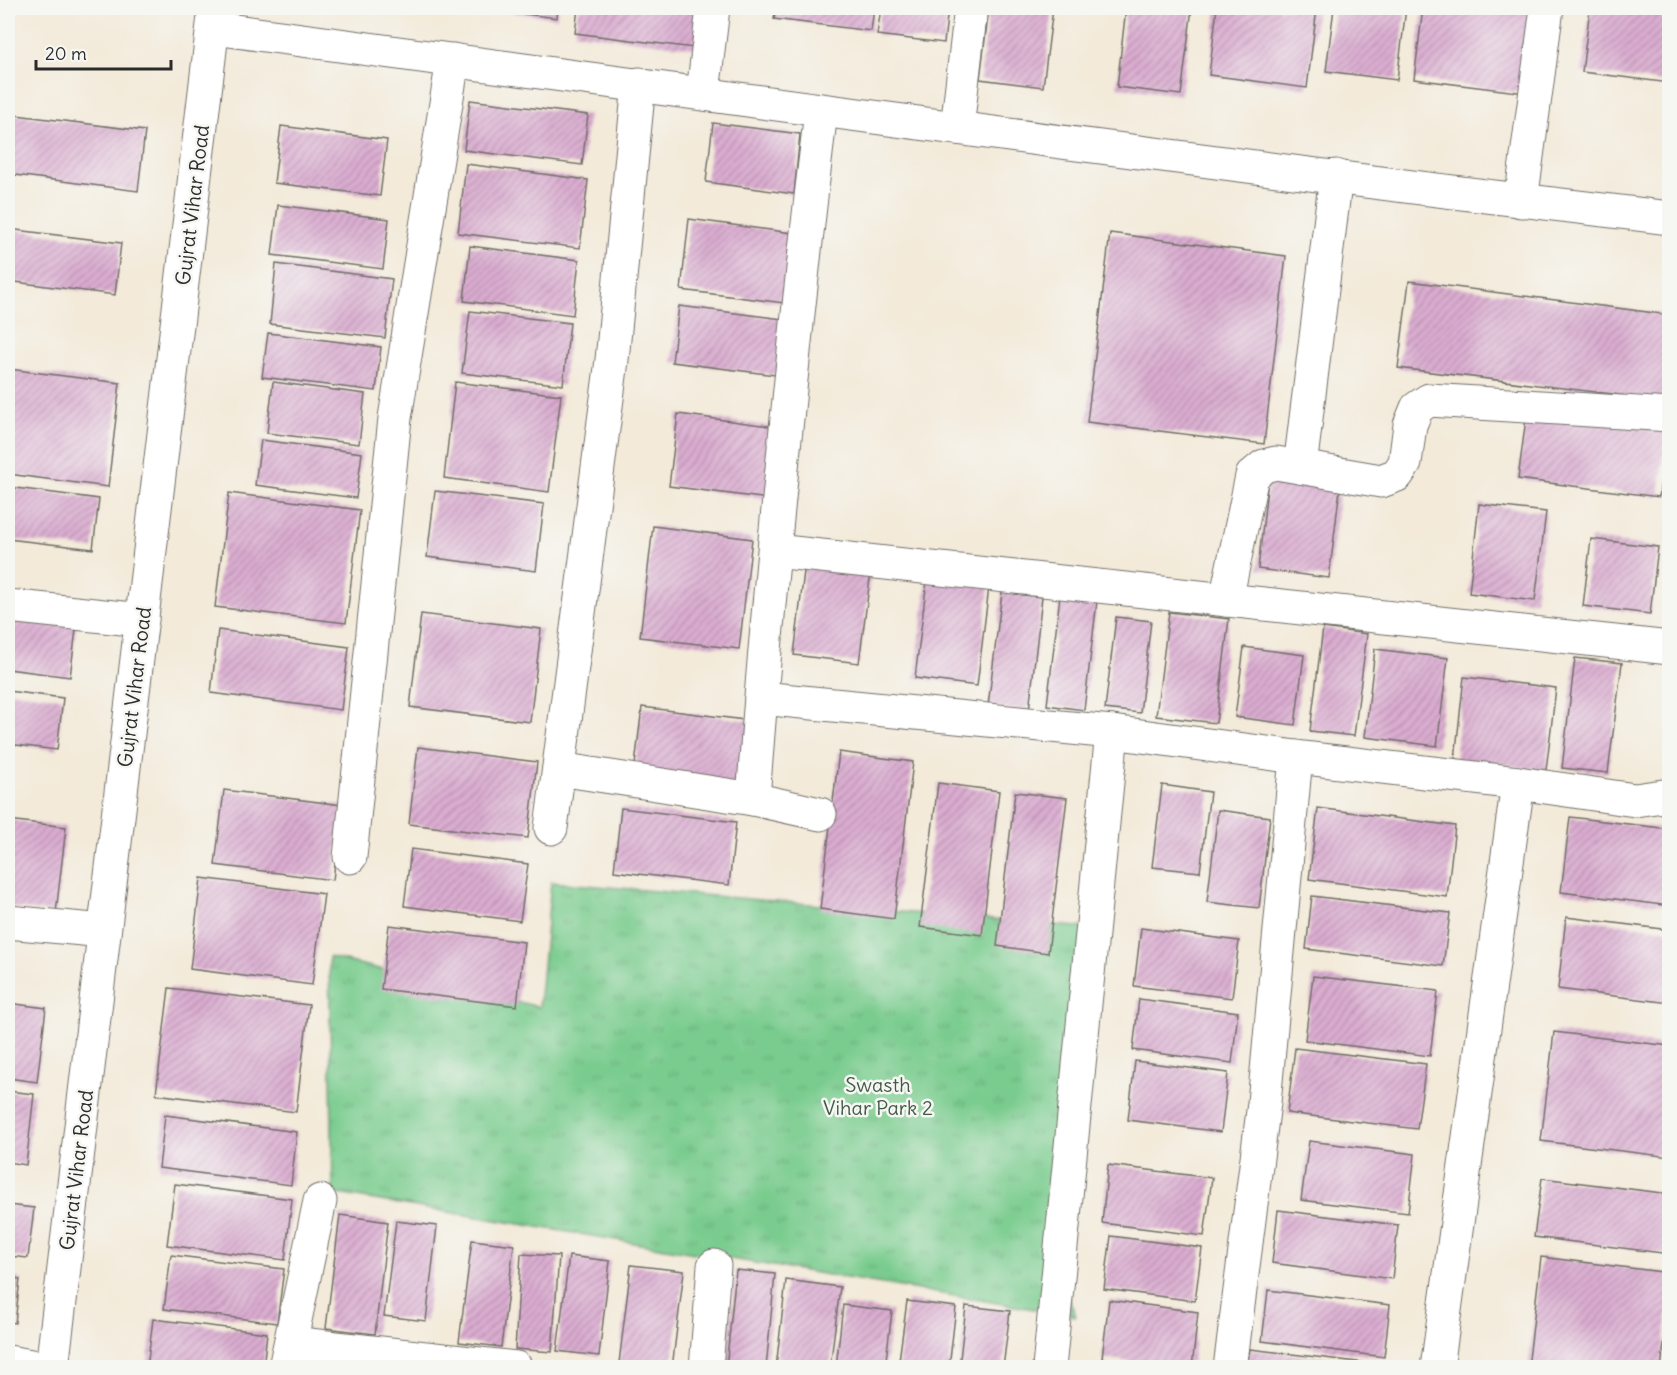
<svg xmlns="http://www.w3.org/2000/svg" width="1677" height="1375" font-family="Delius,sans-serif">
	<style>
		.park { fill: url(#park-tufts); stroke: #527c5c; stroke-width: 1.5 }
		.building { fill: url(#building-hatch) }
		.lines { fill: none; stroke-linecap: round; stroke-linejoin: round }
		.minor-casing { stroke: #716e68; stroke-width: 35 }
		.minor { stroke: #fff; stroke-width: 33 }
		.labels { text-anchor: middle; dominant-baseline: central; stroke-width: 5; stroke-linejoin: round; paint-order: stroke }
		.street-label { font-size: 20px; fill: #2b2b2b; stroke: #f6f6f2 }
		.park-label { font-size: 20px; fill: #425b49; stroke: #f6f6f2 }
	</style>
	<defs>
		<pattern id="park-tufts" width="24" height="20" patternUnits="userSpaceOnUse" patternTransform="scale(1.5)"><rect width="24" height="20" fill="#79cc8e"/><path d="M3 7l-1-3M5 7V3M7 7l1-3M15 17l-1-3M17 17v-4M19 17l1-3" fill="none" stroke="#69af7b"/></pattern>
		<pattern id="building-hatch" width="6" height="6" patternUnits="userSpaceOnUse" patternTransform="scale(1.5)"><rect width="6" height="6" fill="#dbadd1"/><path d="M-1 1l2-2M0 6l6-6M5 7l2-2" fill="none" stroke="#b28daa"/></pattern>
	</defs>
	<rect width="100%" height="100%" fill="#f6f6f2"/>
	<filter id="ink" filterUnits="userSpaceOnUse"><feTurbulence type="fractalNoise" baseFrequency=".0167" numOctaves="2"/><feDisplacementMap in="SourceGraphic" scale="12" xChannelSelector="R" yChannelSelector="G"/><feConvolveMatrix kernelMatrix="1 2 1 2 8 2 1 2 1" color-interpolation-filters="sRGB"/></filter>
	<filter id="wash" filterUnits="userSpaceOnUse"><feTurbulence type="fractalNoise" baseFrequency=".008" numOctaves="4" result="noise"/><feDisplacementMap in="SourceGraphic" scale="24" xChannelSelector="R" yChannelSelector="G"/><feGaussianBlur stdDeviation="1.35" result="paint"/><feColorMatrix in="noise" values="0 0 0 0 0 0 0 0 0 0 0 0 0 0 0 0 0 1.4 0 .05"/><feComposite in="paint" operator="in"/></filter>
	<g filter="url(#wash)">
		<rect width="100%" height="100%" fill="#f3ead9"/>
		<polygon class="park" points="551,882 1089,928 1051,1254 1076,1316 333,1193 329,957 539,1007"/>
		<g id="blocks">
			<g class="building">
				<polygon points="501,8 558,8 557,18 500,11"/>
				<polygon points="578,8 708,8 702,49 575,33"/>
				<polygon points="776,8 874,8 871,31 774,19"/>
				<polygon points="881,8 948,8 944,43 877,35"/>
				<polygon points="989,8 1053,8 1043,87 980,79"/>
				<polygon points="1126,8 1192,8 1181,95 1117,87"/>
				<polygon points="1217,8 1317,8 1307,88 1209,75"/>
				<polygon points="1334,8 1406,8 1397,80 1326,71"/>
				<polygon points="1423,8 1535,8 1525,93 1414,79"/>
				<polygon points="1590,8 1670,8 1670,83 1582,72"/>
				<polygon points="470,100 588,115 582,165 464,150"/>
				<polygon points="8,114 145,131 138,191 8,174"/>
				<polygon points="713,123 800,134 794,194 706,182"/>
				<polygon points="281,126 387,140 380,196 274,183"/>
				<polygon points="466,164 588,180 580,248 458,233"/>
				<polygon points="278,205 389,219 383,269 272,255"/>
				<polygon points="689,219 792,233 784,303 681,290"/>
				<polygon points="8,229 121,243 115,295 8,281"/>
				<polygon points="1110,233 1286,256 1264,444 1087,422"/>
				<polygon points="470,246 579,260 573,315 464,301"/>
				<polygon points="276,264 392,279 385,338 270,324"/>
				<polygon points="1409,281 1670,315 1670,401 1398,368"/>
				<polygon points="679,306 790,320 783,376 672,362"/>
				<polygon points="470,311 570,323 563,385 462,373"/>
				<polygon points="268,333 381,347 376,391 262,377"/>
				<polygon points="8,369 120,383 108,487 8,474"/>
				<polygon points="273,382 365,394 359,444 267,433"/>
				<polygon points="455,382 561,395 549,492 444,478"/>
				<polygon points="1527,411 1667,428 1659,497 1518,479"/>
				<polygon points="678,414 784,428 776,500 669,486"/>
				<polygon points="261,440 362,453 356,498 255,485"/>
				<polygon points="1268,479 1340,488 1329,578 1258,569"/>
				<polygon points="8,487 99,499 93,549 8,539"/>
				<polygon points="435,491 544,504 536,571 427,557"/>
				<polygon points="229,493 360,510 346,623 215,607"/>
				<polygon points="1479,504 1546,512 1535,601 1469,593"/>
				<polygon points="653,526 752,539 739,649 640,637"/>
				<polygon points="1591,539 1658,547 1650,614 1583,606"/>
				<polygon points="805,563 871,571 859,663 794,655"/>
				<polygon points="927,580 989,587 977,686 915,678"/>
				<polygon points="1002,592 1042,597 1029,711 988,706"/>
				<polygon points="1060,596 1097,601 1084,710 1047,705"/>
				<polygon points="1169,612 1229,619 1216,723 1156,716"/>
				<polygon points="8,613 77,622 70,677 8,669"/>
				<polygon points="421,614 541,629 530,722 410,707"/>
				<polygon points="1116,617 1151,621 1140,713 1105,709"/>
				<polygon points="1323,628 1367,634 1354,736 1310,731"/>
				<polygon points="218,630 349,647 341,710 211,693"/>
				<polygon points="1244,647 1304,655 1295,725 1235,717"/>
				<polygon points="1375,649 1448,658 1437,746 1365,737"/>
				<polygon points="1575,658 1622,663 1608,773 1562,768"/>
				<polygon points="1464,677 1556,688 1546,770 1455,759"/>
				<polygon points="8,691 63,698 57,750 8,744"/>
				<polygon points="642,707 752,721 743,786 634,773"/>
				<polygon points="418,747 537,762 528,838 409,824"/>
				<polygon points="839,752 913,762 894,919 820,909"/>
				<polygon points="938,783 999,791 982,935 920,927"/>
				<polygon points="1162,785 1210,792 1200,872 1152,867"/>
				<polygon points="224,790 342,805 333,880 215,865"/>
				<polygon points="1015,792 1067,798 1048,953 997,946"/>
				<polygon points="621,808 736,822 729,885 614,871"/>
				<polygon points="1318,808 1455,826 1447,897 1309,879"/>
				<polygon points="1218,810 1270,817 1259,908 1207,902"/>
				<polygon points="1570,817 1670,829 1670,906 1561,892"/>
				<polygon points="8,820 66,827 56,913 8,907"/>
				<polygon points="411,849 528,864 520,921 404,906"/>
				<polygon points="201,878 324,894 312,985 190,969"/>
				<polygon points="1312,896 1450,913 1443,966 1306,949"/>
				<polygon points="1566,917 1670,930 1670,1003 1558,989"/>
				<polygon points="389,925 524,942 517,1006 381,989"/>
				<polygon points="1141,928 1239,941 1232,998 1134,986"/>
				<polygon points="1313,976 1438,991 1430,1056 1305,1040"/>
				<polygon points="169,988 309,1005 296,1112 156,1094"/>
				<polygon points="1139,999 1238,1012 1232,1063 1133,1050"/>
				<polygon points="8,1003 46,1008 37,1082 8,1078"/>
				<polygon points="1554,1032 1670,1046 1670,1157 1541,1141"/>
				<polygon points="1295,1048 1426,1064 1417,1129 1287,1113"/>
				<polygon points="1135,1061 1228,1073 1221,1132 1128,1120"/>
				<polygon points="8,1091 34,1094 26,1165 8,1162"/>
				<polygon points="165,1115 297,1132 291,1185 159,1168"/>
				<polygon points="1309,1141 1415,1154 1408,1213 1301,1200"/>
				<polygon points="1108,1165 1212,1178 1204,1236 1102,1223"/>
				<polygon points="1542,1178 1670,1194 1670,1254 1534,1237"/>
				<polygon points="175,1184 292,1199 285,1260 167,1245"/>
				<polygon points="8,1205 34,1208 28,1258 8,1256"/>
				<polygon points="1278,1210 1398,1225 1392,1279 1272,1263"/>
				<polygon points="340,1215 388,1222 375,1334 326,1328"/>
				<polygon points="396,1221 437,1226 426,1321 384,1316"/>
				<polygon points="1111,1236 1202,1248 1195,1301 1104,1289"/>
				<polygon points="472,1240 514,1245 501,1347 459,1342"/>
				<polygon points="521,1254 559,1256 552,1352 515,1349"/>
				<polygon points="171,1255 284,1269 277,1323 164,1309"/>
				<polygon points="569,1256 610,1261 599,1356 557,1351"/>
				<polygon points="1541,1257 1670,1273 1670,1296 1661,1368 1528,1368"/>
				<polygon points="631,1265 684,1271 672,1368 654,1368 619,1363"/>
				<polygon points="736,1270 775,1274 766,1368 726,1368"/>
				<polygon points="8,1277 20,1279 15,1323 8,1322"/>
				<polygon points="786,1280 840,1287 830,1368 776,1368"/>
				<polygon points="1268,1290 1390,1305 1384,1357 1262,1341"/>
				<polygon points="1109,1300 1198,1312 1192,1368 1173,1368 1102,1358"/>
				<polygon points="907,1301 956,1307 949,1368 898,1368"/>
				<polygon points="843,1305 892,1311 885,1368 836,1368"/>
				<polygon points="966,1306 1010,1311 1003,1368 959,1368"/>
				<polygon points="153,1319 267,1333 263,1368 147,1368"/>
				<polygon points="1250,1349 1390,1366 1390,1368 1247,1368"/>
			</g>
		</g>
	</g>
	<g filter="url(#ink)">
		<use href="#blocks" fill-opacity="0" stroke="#716e68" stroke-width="1.5"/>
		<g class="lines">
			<g class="minor-casing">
				<g id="minor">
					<path d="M213 28C698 93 1183 161 1670 218"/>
					<polyline points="703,93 713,8"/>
					<polyline points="957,128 971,8"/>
					<polyline points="1521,201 1547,8"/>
					<polyline points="1300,467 1336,176"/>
					<polyline points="775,551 1670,648"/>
					<polyline points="1226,600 1252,476 1264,466 1276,463 1381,481 1397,475 1405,463 1410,425 1417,408 1429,400 1670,415"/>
					<polyline points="8,606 142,620"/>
					<polyline points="761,698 1112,732 1296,757 1518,783 1635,800 1670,795"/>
					<polyline points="559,769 753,799 820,814"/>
					<path d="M753 799C770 569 794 340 821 111"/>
					<polyline points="551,828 612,360 639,84"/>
					<polyline points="350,857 395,418 453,60"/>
					<polyline points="8,922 104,931"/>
					<polyline points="291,1343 516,1368"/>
					<polyline points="8,1362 43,1368"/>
					<polyline points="52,1368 215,8"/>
					<polyline points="285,1368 320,1201"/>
					<polyline points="706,1368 714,1266"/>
					<polyline points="1049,1368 1112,732"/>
					<polyline points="1230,1368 1264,1103 1296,757"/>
					<polyline points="1437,1368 1518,783"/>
				</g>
			</g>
			<use href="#minor" class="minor"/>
		</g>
	</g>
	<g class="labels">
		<g class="street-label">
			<text transform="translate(192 205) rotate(-83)">Gujrat Vihar Road</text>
			<text transform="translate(134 687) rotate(-83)">Gujrat Vihar Road</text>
			<text transform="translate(76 1170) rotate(-83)">Gujrat Vihar Road</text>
		</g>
		<g class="park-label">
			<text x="878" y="1084">Swasth<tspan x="878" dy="23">Vihar Park 2</tspan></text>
		</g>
	</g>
	<rect width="1677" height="1375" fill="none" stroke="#f6f6f2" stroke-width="30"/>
	<path d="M36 60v9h135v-9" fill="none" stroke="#2b2b2b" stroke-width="3"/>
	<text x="45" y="60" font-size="18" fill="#2b2b2b" stroke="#f6f6f2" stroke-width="4.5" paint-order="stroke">20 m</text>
</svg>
